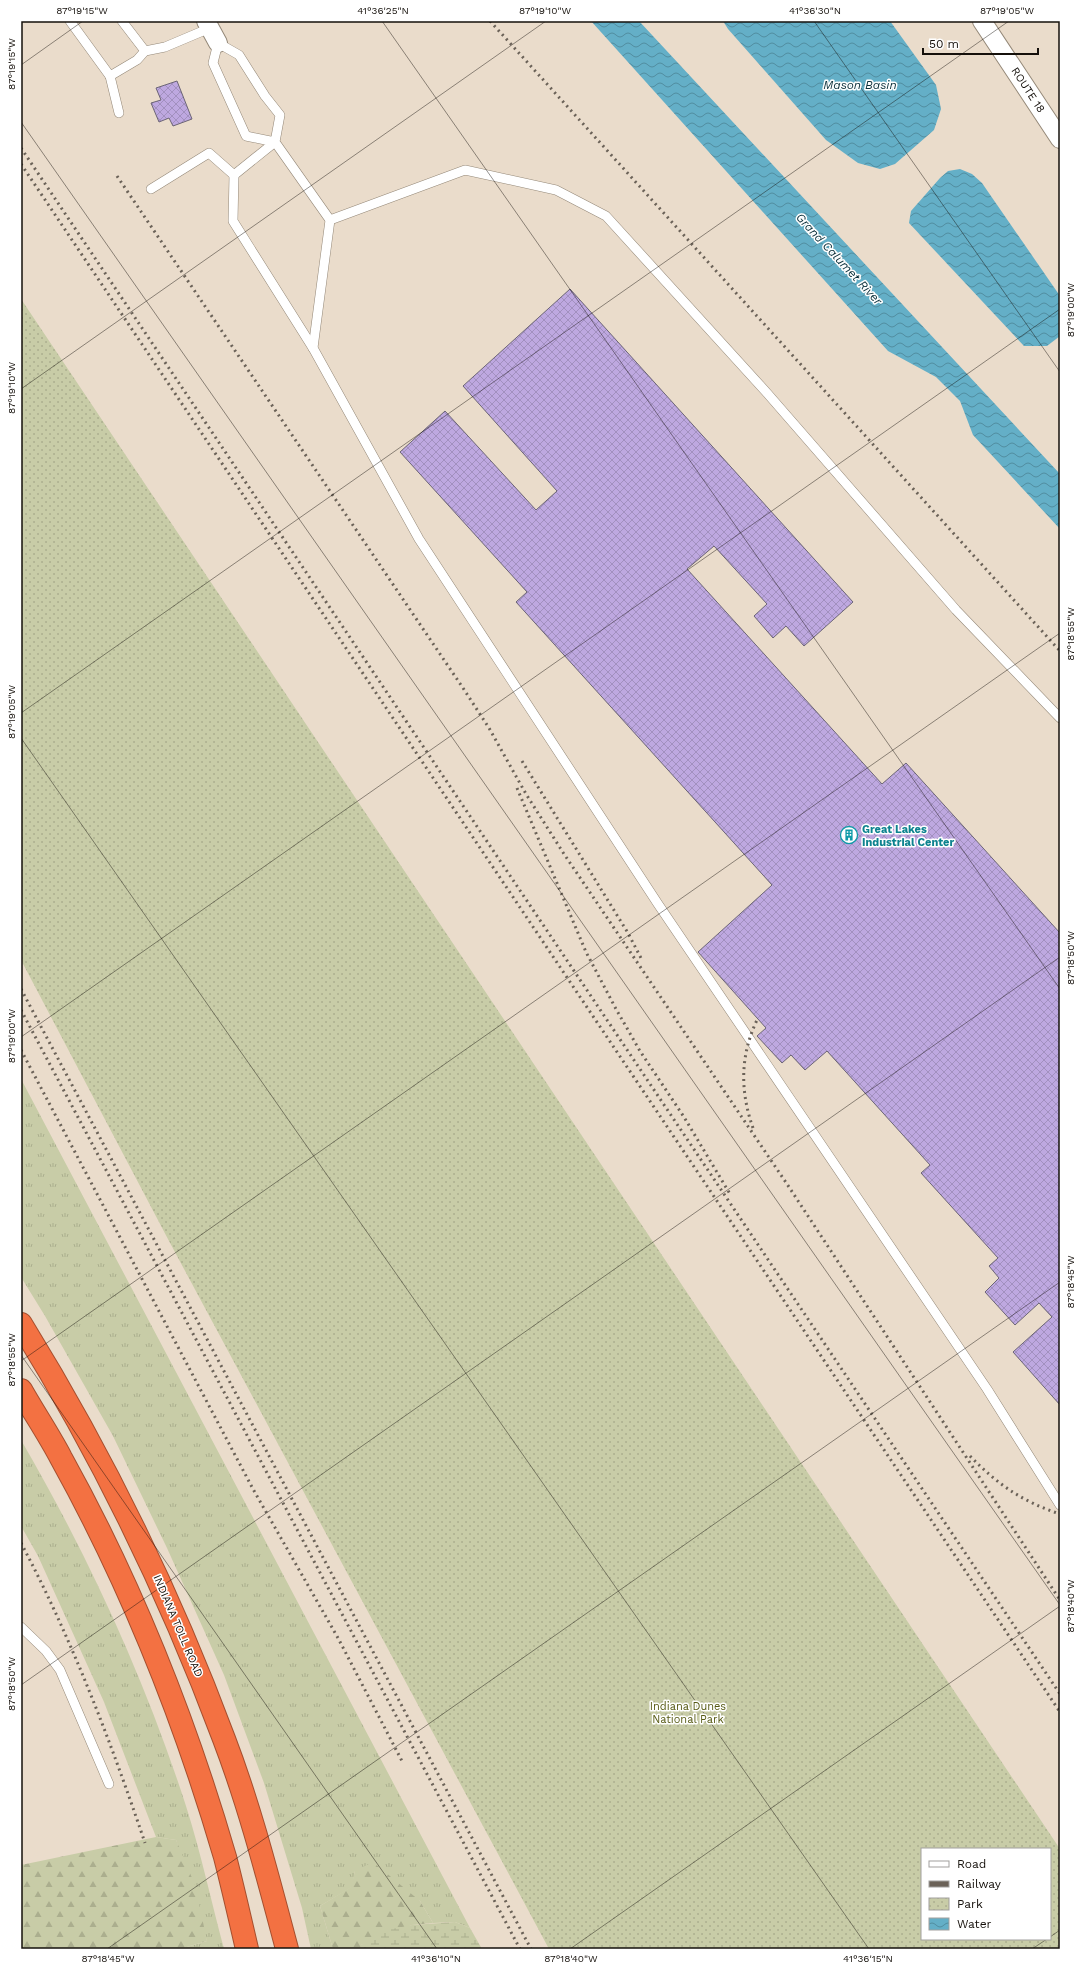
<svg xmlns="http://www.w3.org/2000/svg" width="1081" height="1970" font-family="'Work Sans',sans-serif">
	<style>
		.grass { fill: url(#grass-tufts) }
		.forest { fill: url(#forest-firs) }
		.wetland { fill: url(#wetland-marsh) }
		.park { fill: url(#park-dots); fill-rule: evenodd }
		.water { fill: url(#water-waves) }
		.building { fill: url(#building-cross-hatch); stroke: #6c6576 }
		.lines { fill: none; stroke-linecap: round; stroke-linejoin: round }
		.lane-casing { stroke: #948878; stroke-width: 10 }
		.street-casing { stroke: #948878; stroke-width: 20 }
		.highway-casing { stroke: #a54f2f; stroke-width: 24 }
		.lane { stroke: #fff; stroke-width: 9 }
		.street { stroke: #fff; stroke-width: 18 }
		.highway { stroke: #f37142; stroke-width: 22 }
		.rail { stroke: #6b6258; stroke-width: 3; stroke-dasharray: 2 4; stroke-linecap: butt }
		.ticks { fill: none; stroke: #15100b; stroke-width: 1; stroke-opacity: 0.45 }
		.labels { text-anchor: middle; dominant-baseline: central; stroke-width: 3; stroke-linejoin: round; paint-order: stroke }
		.street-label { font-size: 11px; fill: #15100b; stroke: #fff }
		.culture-label { font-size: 11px; font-weight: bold; fill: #0d838f; stroke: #fff; text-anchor: start }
		.park-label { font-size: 11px; fill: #575a14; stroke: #fff }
		.water-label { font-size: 12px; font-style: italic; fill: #0b303b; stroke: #fff }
		.neatline { fill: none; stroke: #15100b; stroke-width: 1.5 }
		.ticks-label { font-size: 10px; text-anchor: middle; fill: #15100b }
	</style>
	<defs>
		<pattern id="grass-tufts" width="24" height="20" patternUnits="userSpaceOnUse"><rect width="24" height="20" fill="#c8cca7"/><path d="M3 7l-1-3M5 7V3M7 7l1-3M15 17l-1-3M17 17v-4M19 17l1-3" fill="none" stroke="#abae8e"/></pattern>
		<pattern id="forest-firs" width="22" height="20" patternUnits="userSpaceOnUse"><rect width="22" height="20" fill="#c8cca7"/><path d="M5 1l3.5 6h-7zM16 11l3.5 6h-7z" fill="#abae8e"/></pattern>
		<pattern id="wetland-marsh" width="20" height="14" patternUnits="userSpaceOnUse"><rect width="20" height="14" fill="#c8cca7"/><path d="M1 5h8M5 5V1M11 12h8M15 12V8" fill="none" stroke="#abae8e"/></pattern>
		<pattern id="park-dots" width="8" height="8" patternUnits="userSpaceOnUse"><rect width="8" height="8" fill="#c8cca7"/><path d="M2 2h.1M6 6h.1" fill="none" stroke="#abae8e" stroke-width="1.8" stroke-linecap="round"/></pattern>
		<pattern id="water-waves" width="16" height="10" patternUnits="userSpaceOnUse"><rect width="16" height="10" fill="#64afc7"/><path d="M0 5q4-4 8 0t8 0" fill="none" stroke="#518da0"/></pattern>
		<pattern id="building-cross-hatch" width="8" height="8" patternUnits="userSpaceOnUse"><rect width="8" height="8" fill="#bea8e0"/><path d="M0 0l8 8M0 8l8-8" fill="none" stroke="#a290bf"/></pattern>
	</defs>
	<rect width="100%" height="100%" fill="#eadccb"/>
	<g class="grass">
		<polygon points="21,1079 470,1928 455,1922 433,1923 420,1901 355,1871 352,1887 320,1906 333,1949 311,1949 302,1908 264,1783 224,1675 167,1548 113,1436 45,1316 21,1277"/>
		<path d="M21 1440C88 1555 145 1679 186 1806 201 1853 211 1901 224 1949H180L207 1941 176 1840 156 1837 104 1702 38 1556 21 1526Z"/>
	</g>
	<g class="forest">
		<polygon points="156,1837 176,1840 195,1885 207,1941 180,1949 21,1949 21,1865"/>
		<polygon points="373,1862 420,1901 433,1923 412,1925 361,1945 361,1949 333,1949 320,1906 351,1887 355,1871"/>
	</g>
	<polygon class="wetland" points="455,1922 470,1928 482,1949 361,1949 361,1945 387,1930 412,1925"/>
	<path class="park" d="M21 299 1060 1849V1949H549L169 1241 21 960ZM922 1849H1050V1939H922Z"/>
	<g class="water">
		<polygon points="591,21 639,21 1060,474 1060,529 973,435 960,401 936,377 888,351"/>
		<polygon points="723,21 890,21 936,85 941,109 934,130 895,164 880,169 858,163 826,140 728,29"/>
		<polygon points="960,169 972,174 982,183 1060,296 1060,336 1047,346 1024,346 909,223 911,211 940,178 948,171"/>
	</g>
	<g class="building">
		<polygon points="177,81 192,119 173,126 169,118 159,122 151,103 161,100 156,88"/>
		<polygon points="570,289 853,602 804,646 786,626 773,638 754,616 767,604 714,546 687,569 882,784 906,763 1060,933 1060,1405 1013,1352 1052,1317 1039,1303 1015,1325 985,1292 999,1278 989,1266 998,1258 921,1173 930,1165 827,1051 805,1070 791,1055 782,1063 757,1036 766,1028 698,952 772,885 516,602 527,592 400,452 445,411 536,510 557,491 463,386"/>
	</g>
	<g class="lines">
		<g class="lane-casing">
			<g id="lane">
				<polyline points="70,21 110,76 137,60 145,51 165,47 210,28"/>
				<polyline points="122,21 145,51"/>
				<polyline points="110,76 119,113"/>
				<polyline points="234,175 233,221 313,348"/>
				<polyline points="151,189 209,153 234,175 275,142 280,115 265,96 239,55 218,43 213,63 246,136 275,142 330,220 313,348 419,539 658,904 987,1389 1060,1505"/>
				<polyline points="330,220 465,170 556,190 606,216 767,393 956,610 1060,718"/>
				<polyline points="21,1627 46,1651 60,1670 109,1784"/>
			</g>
		</g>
		<g class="street-casing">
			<g id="street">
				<polyline points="206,21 218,43"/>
				<polyline points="982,21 1060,139"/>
			</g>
		</g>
		<g class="highway-casing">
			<g id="highway">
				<path d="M21 1324C102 1455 170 1594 224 1739 250 1807 268 1878 287 1949"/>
				<path d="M21 1390C34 1413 49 1435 61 1458 131 1584 185 1720 225 1857 233 1888 240 1919 247 1949"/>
			</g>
		</g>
		<use href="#lane" class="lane"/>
		<use href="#street" class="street"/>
		<use href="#highway" class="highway"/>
		<g class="rail">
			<polyline points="490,21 1060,651"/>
			<polyline points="21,148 1060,1694"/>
			<polyline points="21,164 1060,1712"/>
			<polyline points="117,176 463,688 489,728 526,794 564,854 787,1184 1060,1600"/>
			<polyline points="522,761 628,933 642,960"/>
			<polyline points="517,788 586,952 616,1009 640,1051 684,1117 730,1194"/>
			<polyline points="21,989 531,1949"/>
			<polyline points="21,1010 520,1949"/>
			<polyline points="21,1050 253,1489 338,1638 403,1763"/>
			<path d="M753 1128C740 1091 740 1056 757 1020"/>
			<path d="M970 1456C997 1484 1023 1502 1060 1514"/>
			<path d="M21 1543C71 1637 111 1742 145 1843"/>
		</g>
	</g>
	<path class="ticks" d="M382 21 1060 989M814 21 1060 372M21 65 83 21M21 122 1060 1605M21 389 546 21M21 713 1009 21M21 738 869 1949M21 1037 1060 309M21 1355 437 1949M21 1361 1060 633M21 1685 1060 957M1050 1937 1060 1930M107 1949 1060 1282M570 1949 1060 1606M1032 1949 1047 1939"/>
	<defs>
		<g id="building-ring" transform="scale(0.9)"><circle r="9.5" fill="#fff" stroke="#0f9aa8" stroke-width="1.5"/><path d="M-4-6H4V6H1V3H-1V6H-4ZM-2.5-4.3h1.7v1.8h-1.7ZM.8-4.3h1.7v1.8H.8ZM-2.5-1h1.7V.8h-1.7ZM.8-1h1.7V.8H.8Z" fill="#0f9aa8"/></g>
	</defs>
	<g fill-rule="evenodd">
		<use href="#building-ring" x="849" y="835"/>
	</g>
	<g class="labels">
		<g class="street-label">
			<text transform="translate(1028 90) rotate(57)">ROUTE 18</text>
			<text transform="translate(178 1626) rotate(67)">INDIANA TOLL ROAD</text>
		</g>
		<g class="culture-label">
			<text x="862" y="829">Great Lakes<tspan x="862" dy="13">Industrial Center</tspan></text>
		</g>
		<g class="park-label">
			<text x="688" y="1706">Indiana Dunes<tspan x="688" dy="13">National Park</tspan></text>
		</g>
		<g class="water-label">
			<text x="860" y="85">Mason Basin</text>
			<text transform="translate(839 259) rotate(47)">Grand Calumet River</text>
		</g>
	</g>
	<rect width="1081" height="1970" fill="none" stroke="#ffffff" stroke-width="44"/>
	<rect x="921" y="1848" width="130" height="92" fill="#ffffff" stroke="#a19f9d"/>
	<rect x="929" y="1861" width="20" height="6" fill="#ffffff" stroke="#a19f9d"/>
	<text x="957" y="1868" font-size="12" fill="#15100b">Road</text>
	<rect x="929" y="1881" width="20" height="6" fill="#6b6258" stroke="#a19f9d"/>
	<text x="957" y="1888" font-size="12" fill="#15100b">Railway</text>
	<rect x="929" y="1898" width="20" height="12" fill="url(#park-dots)" stroke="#a19f9d"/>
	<text x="957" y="1908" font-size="12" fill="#15100b">Park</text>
	<rect x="929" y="1918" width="20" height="12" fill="url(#water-waves)" stroke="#a19f9d"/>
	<text x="957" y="1928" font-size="12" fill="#15100b">Water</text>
	<path d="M923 48v6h115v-6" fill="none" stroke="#15100b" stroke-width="2"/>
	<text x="929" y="48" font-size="12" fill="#15100b" stroke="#ffffff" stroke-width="3" paint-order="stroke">50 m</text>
	<rect x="22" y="22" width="1037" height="1926" class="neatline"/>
	<g class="ticks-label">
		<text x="82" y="14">87°19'15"W</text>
		<text x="383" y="14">41°36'25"N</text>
		<text x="545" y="14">87°19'10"W</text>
		<text x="815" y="14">41°36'30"N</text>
		<text x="1007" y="14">87°19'05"W</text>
		<text transform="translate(11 64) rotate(-90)" y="4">87°19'15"W</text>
		<text transform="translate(1070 310) rotate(-90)" y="4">87°19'00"W</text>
		<text transform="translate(11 388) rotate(-90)" y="4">87°19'10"W</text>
		<text transform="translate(1070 634) rotate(-90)" y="4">87°18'55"W</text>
		<text transform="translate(11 712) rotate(-90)" y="4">87°19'05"W</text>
		<text transform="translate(1070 958) rotate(-90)" y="4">87°18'50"W</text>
		<text transform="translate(11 1036) rotate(-90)" y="4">87°19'00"W</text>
		<text transform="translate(1070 1282) rotate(-90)" y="4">87°18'45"W</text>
		<text transform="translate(11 1360) rotate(-90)" y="4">87°18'55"W</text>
		<text transform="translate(1070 1606) rotate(-90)" y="4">87°18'40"W</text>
		<text transform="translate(11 1684) rotate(-90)" y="4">87°18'50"W</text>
		<text x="108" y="1962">87°18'45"W</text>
		<text x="436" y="1962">41°36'10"N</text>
		<text x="571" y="1962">87°18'40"W</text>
		<text x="868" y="1962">41°36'15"N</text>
	</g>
</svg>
